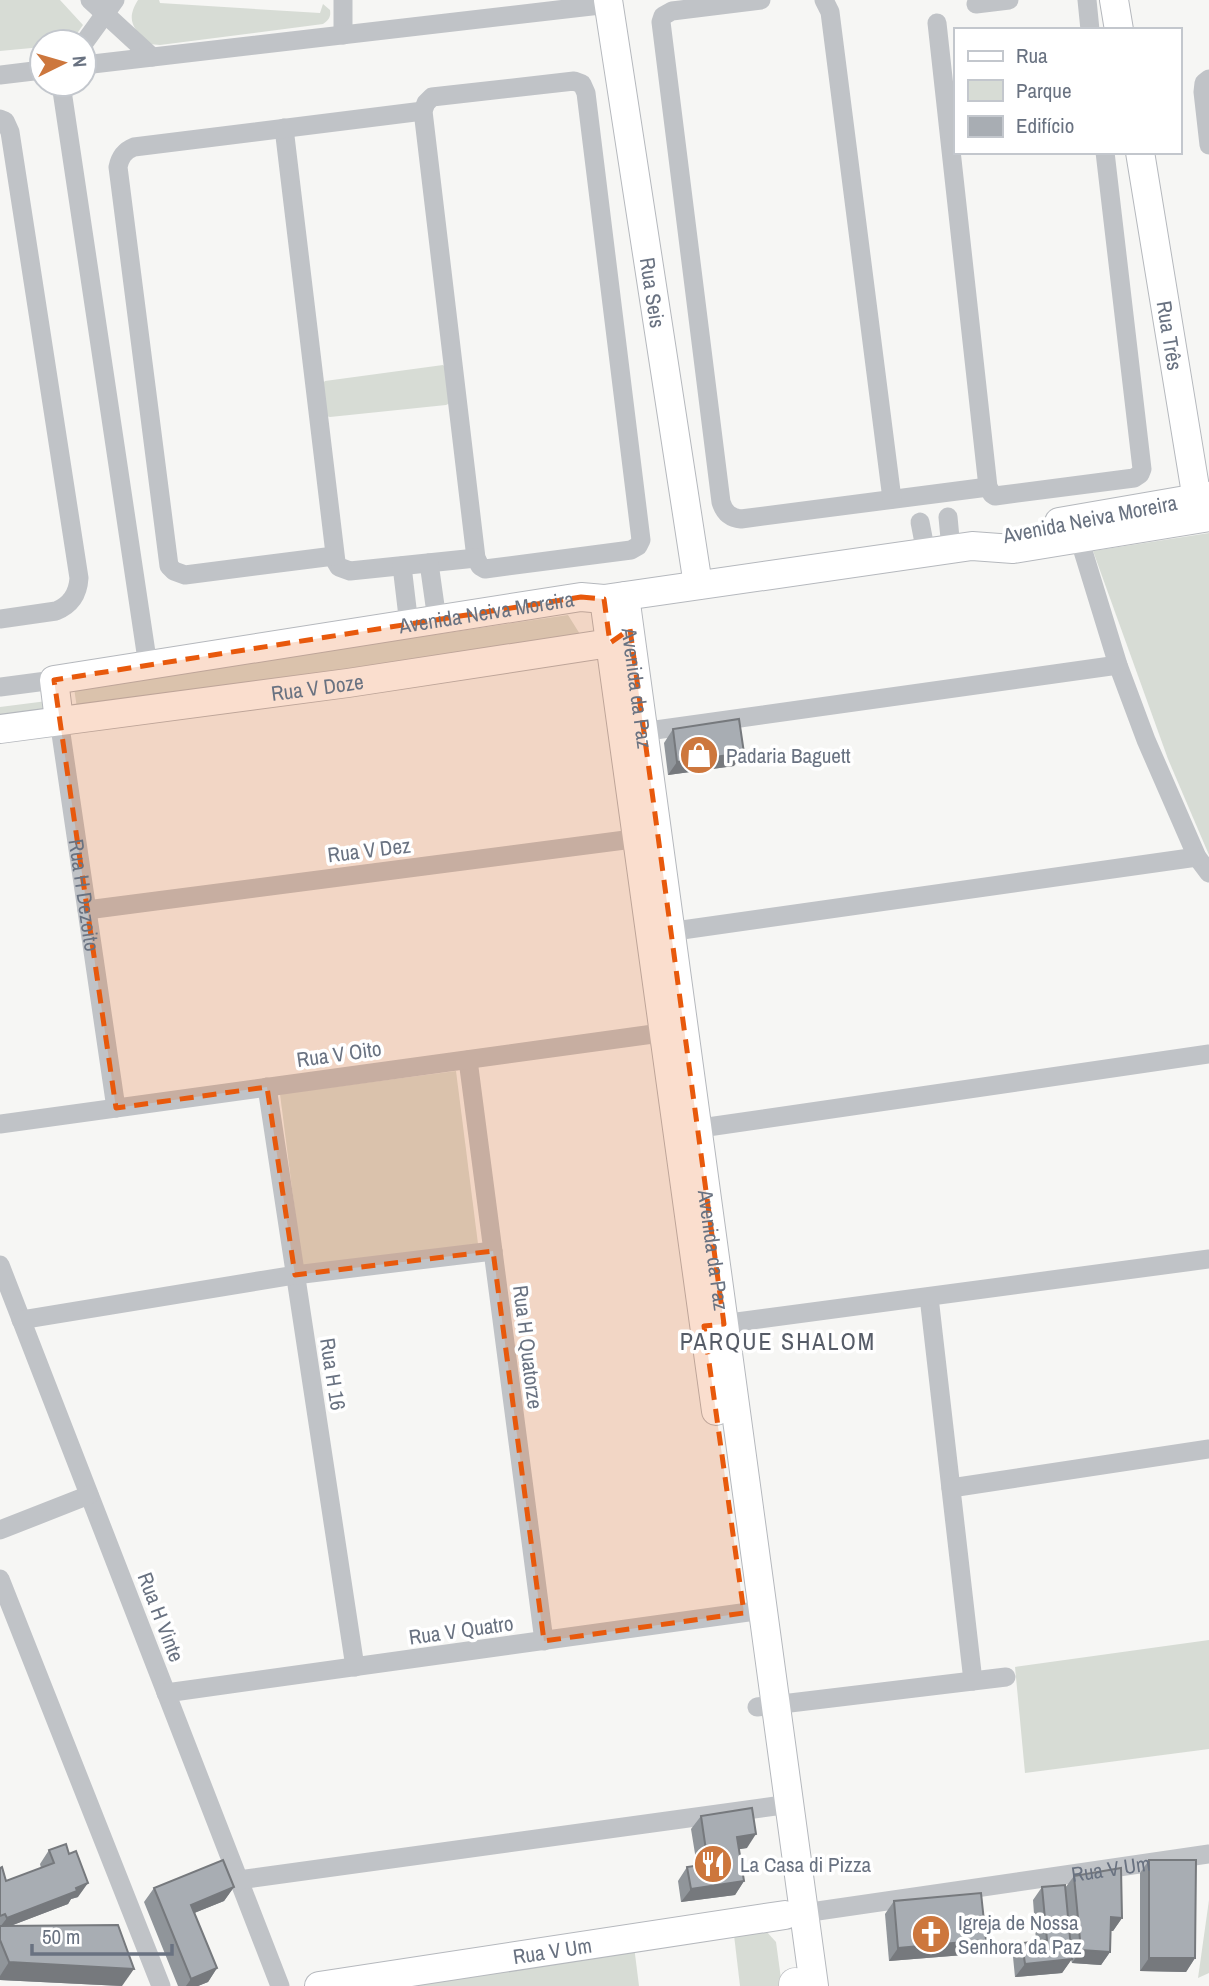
<svg xmlns="http://www.w3.org/2000/svg" width="1209" height="1986" font-family="'Archivo Narrow',sans-serif">
	<style>
		.green { fill: #d7dcd5 }
		.lines { fill: none; stroke-linecap: round; stroke-linejoin: round }
		.secondary-casing { stroke: #b5b8bd; stroke-width: 30 }
		.primary-casing { stroke: #b4b6bb; stroke-width: 33 }
		.street { stroke: #c0c3c7; stroke-width: 19 }
		.secondary { stroke: #fff; stroke-width: 28 }
		.primary { stroke: #fff; stroke-width: 32 }
		.wall { fill: #90959a }
		.shaded-wall { fill: #76797d }
		.building { fill: #a8adb3; stroke: #76797d; stroke-width: 2 }
		.marked { fill: #e8590c; fill-opacity: 0.2; stroke: #e8590c; stroke-width: 5; stroke-dasharray: 14 9; stroke-linejoin: round }
		.labels { text-anchor: middle; dominant-baseline: central; stroke-width: 7; stroke-linejoin: round; paint-order: stroke }
		.street-label { font-size: 21px; fill: #697281; stroke: #fff }
		.poi-label { font-size: 21px; fill: #697281; stroke: #fff; text-anchor: start }
		.quarter-label { font-size: 24px; letter-spacing: 2px; fill: #565c67; stroke: #fff }
	</style>
	<rect width="100%" height="100%" fill="#f6f6f4"/>
	<g class="green">
		<polygon points="0,0 60,0 83,25 71,42 42,42 42,47 0,51"/>
		<path d="M138 0H159L160 3 320 13 323 4 330 10C331 17 329 20 323 24L160 45 149 44C134 29 125 21 138 0Z"/>
		<polygon points="443,365 446,368 450,403 446,405 330,417 326,416 323,383 325,381"/>
		<polygon points="1209,533 1209,855 1168,759 1093,551"/>
		<polygon points="568,615 583,639 77,708 74,688"/>
		<polygon points="47,701 48,713 0,720 0,707"/>
		<polygon points="456,1071 478,1244 302,1267 280,1094"/>
		<polygon points="1209,1640 1209,1749 1025,1773 1015,1667"/>
		<polygon points="1209,1900 1209,1973 1198,1978"/>
		<polygon points="766,1931 776,1942 782,1986 740,1986 734,1935"/>
		<polygon points="634,1946 639,1986 397,1986"/>
	</g>
	<g class="lines">
		<g class="secondary-casing">
			<g id="secondary">
				<path id="s3" d="M608 0 698 585"/>
				<polyline points="1114,0 1119,30"/>
				<path id="s4" d="M1140 152 1200 518"/>
				<polyline points="1059,522 1209,496"/>
				<path id="s5" d="M625 596 814 1986"/>
				<polyline points="604,599 716,1411"/>
				<path id="s6" d="M59 720 54 680 581 597 604 599 972 546 1013 549 1209 517"/>
				<path id="s7" d="M0 729 348 683 610 643 625 632"/>
				<path id="s8" d="M319 1986 785 1915"/>
			</g>
		</g>
		<g class="primary-casing">
			<polyline id="primary" points="795,1986 795,1984"/>
		</g>
		<g class="street">
			<polyline points="90,0 152,57"/>
			<polyline points="343,0 343,35"/>
			<path d="M761 0 672 11 663 16 661 22 721 502C724 512 730 518 741 519L988 487"/>
			<polyline points="824,0 830,12 892,499"/>
			<polyline points="1087,0 1090,30"/>
			<polyline points="976,4 1009,0"/>
			<polyline points="937,23 988,487 992,494 995,496 1134,478 1140,474 1142,469 1105,152"/>
			<polyline points="84,43 115,0"/>
			<polyline points="84,65 609,4"/>
			<polyline points="0,75 42,70"/>
			<polyline points="1209,79 1204,83 1203,92 1209,145"/>
			<polygon points="574,81 582,84 586,93 641,540 638,546 631,550 485,569 480,566 476,558 423,111 426,103 432,97"/>
			<polyline points="61,84 148,666"/>
			<path d="M0 119 5 121 10 132 79 578C78 594 71 605 56 611L0 619"/>
			<polyline points="284,128 336,562 339,567 350,571 476,558"/>
			<polyline points="948,517 951,549"/>
			<polyline points="920,522 926,553"/>
			<polyline points="1079,538 1118,665 1146,740 1197,857 1209,873"/>
			<path d="M334 556 185 575 174 571 169 566 118 167C120 157 124 151 134 147L423 111"/>
			<polyline points="429,563 437,620"/>
			<polyline points="402,566 409,625"/>
			<polyline points="0,687 54,680"/>
			<path id="s1" d="M59 720 116 1108"/>
			<polyline points="634,733 1118,665"/>
			<polyline points="87,910 648,837"/>
			<polyline points="661,933 1197,857"/>
			<polyline points="468,1060 544,1641"/>
			<polyline points="267,1087 355,1667"/>
			<polyline points="0,1124 675,1031"/>
			<polyline points="687,1130 1209,1054"/>
			<polyline points="0,1265 280,1986"/>
			<polyline points="929,1297 973,1681"/>
			<polyline points="21,1320 295,1275 493,1251"/>
			<polyline points="714,1325 1209,1259"/>
			<polyline points="951,1488 1209,1449"/>
			<polyline points="0,1530 89,1495"/>
			<polyline points="0,1579 161,1986"/>
			<polyline points="166,1693 763,1610"/>
			<polyline points="757,1707 1006,1677"/>
			<polyline points="239,1880 790,1804"/>
			<path id="s2" d="M804 1913 1209 1854"/>
		</g>
		<use href="#secondary" class="secondary"/>
		<use href="#primary" class="primary"/>
	</g>
	<g class="wall">
		<polygon points="673,729 734,766 668,775 664,743"/>
		<polygon points="701,1816 747,1848 739,1849 744,1881 735,1895 681,1902 678,1881 687,1867 697,1866 691,1829"/>
		<polygon points="49,1850 78,1897 71,1899 68,1904 10,1926 122,1986 0,1980 0,1868 6,1881 41,1868 40,1864"/>
		<polygon points="1149,1860 1195,1958 1186,1972 1140,1971 1140,1873"/>
		<polygon points="1074,1876 1122,1918 1113,1931 1111,1931 1110,1952 1101,1965 1072,1963 1071,1960 1062,1973 1015,1977 1013,1957 1022,1943 1036,1941 1033,1900 1042,1887 1065,1888"/>
		<polygon points="234,1887 224,1901 194,1913 217,1968 208,1982 198,1986 178,1986 144,1902 154,1888"/>
		<polygon points="894,1901 986,1940 976,1954 889,1961 885,1914"/>
	</g>
	<g class="shaded-wall">
		<polygon points="744,753 734,766 668,775 677,762"/>
		<polygon points="756,1834 747,1848 728,1851 737,1837"/>
		<polygon points="744,1881 735,1895 681,1902 691,1889"/>
		<polygon points="88,1883 78,1897 71,1899 68,1904 0,1930 0,1927 7,1918"/>
		<polygon points="234,1887 224,1901 182,1918 191,1905"/>
		<polygon points="1111,1917 1122,1918 1113,1931 1102,1930"/>
		<polygon points="986,1940 976,1954 889,1961 898,1948"/>
		<polygon points="1081,1950 1110,1952 1101,1965 1072,1963"/>
		<polygon points="1149,1958 1195,1958 1186,1972 1140,1971"/>
		<polygon points="1072,1959 1062,1973 1015,1977 1025,1964"/>
		<polygon points="9,1962 134,1969 122,1986 0,1980 0,1976"/>
		<polygon points="217,1968 208,1982 198,1986 186,1986 191,1979"/>
	</g>
	<g class="building">
		<polygon points="739,719 744,753 677,762 673,729"/>
		<polygon points="752,1808 756,1834 737,1837 744,1881 691,1889 687,1867 708,1864 701,1816"/>
		<polygon points="66,1844 69,1854 76,1851 88,1883 76,1888 77,1891 7,1918 5,1914 0,1916 0,1868 2,1867 6,1881 54,1863 49,1850"/>
		<polygon points="223,1860 234,1887 191,1905 217,1968 191,1979 154,1888"/>
		<polygon points="1149,1860 1196,1860 1195,1958 1149,1958"/>
		<polygon points="1121,1868 1122,1918 1111,1917 1110,1952 1081,1950 1074,1876"/>
		<polygon points="1065,1885 1072,1959 1025,1964 1022,1943 1047,1940 1042,1887"/>
		<polygon points="981,1893 986,1940 898,1948 894,1901"/>
		<polygon points="118,1925 134,1969 9,1962 0,1940 0,1926"/>
	</g>
	<path class="marked" d="M581 597 604 599 610 643 630 629 724 1324 704 1326 744 1613 544 1641 493 1251 295 1275 267 1087 116 1108 54 680Z"/>
	<defs>
		<g id="shop-disc" transform="scale(2.0125)"><circle r="9.5" fill="#cd773d" stroke="#fff"/><path d="M-5-2.5h2.3a2.7 3.5 0 0 1 5.4 0H5L5.5 6h-11ZM-1.5-2.5h3a1.5 2.3 0 0 0-3 0Z" fill="#fff"/></g>
		<g id="restaurant-disc" transform="scale(2.0125)"><circle r="9.5" fill="#cd773d" stroke="#fff"/><path d="M-5-6h1v4h1v-4h1v4h1v-4h1v5L-1.5 .5V6h-2V.5L-5-1ZM5-6V6H3V1.5H1.5Q1.5-4 5-6Z" fill="#fff"/></g>
		<g id="church-disc" transform="scale(2.0125)"><circle r="9.5" fill="#cd773d" stroke="#fff"/><path d="M-1.2-6h2.4v3.5h3.3v2.4h-3.3V6h-2.4V-.1h-3.3v-2.4h3.3Z" fill="#fff"/></g>
	</defs>
	<g fill-rule="evenodd">
		<use href="#shop-disc" x="699" y="755"/>
		<use href="#restaurant-disc" x="713" y="1864"/>
		<use href="#church-disc" x="931" y="1934"/>
	</g>
	<g class="labels">
		<g class="street-label">
			<text stroke="none"><textPath href="#s3" startOffset="296">Rua Seis</textPath></text>
			<text stroke="none"><textPath href="#s4" startOffset="186">Rua Três</textPath></text>
			<text transform="translate(1090 519) rotate(-11)">Avenida Neiva Moreira</text>
			<text stroke="none"><textPath href="#s6" startOffset="478">Avenida Neiva Moreira</textPath></text>
			<text stroke="none"><textPath href="#s7" startOffset="320">Rua V Doze</textPath></text>
			<text stroke="none"><textPath href="#s5" startOffset="93">Avenida da Paz</textPath></text>
			<text transform="translate(369 850) rotate(-7)">Rua V Dez</text>
			<text stroke="none"><textPath href="#s1" startOffset="177">Rua H Dezoito</textPath></text>
			<text transform="translate(339 1054) rotate(-8)">Rua V Oito</text>
			<text stroke="none"><textPath href="#s5" startOffset="660">Avenida da Paz</textPath></text>
			<text transform="translate(528 1347) rotate(83)">Rua H Quatorze</text>
			<text transform="translate(333 1374) rotate(81)">Rua H 16</text>
			<text transform="translate(161 1617) rotate(69)">Rua H Vinte</text>
			<text transform="translate(461 1630) rotate(-8)">Rua V Quatro</text>
			<text stroke="none"><textPath href="#s2" startOffset="310">Rua V Um</textPath></text>
			<text stroke="none"><textPath href="#s8" startOffset="236">Rua V Um</textPath></text>
		</g>
		<g class="poi-label">
			<text x="726" y="755">Padaria Baguett</text>
			<text x="740" y="1864">La Casa di Pizza</text>
			<text x="958" y="1922">Igreja de Nossa<tspan x="958" dy="24">Senhora da Paz</tspan></text>
		</g>
		<g class="quarter-label">
			<text x="778" y="1341">PARQUE SHALOM</text>
		</g>
	</g>
	<rect x="954" y="28" width="228" height="126" fill="#ffffff" stroke="#c3c7cd" stroke-width="2"/>
	<rect x="968" y="51" width="35" height="10" fill="#ffffff" stroke="#c3c7cd" stroke-width="2"/>
	<text x="1016" y="63" font-size="21" fill="#697281">Rua</text>
	<rect x="968" y="80" width="35" height="21" fill="#d7dcd5" stroke="#c3c7cd" stroke-width="2"/>
	<text x="1016" y="98" font-size="21" fill="#697281">Parque</text>
	<rect x="968" y="116" width="35" height="21" fill="#a8adb3" stroke="#c3c7cd" stroke-width="2"/>
	<text x="1016" y="133" font-size="21" fill="#697281">Edifício</text>
	<g transform="translate(63 63) rotate(85)"><circle r="33" fill="#ffffff" stroke="#c3c7cd" stroke-width="2"/>
	<path d="M0-5L12 26L0 18L-12 26Z" fill="#cd773d"/>
	<text y="-10" font-size="19" font-weight="bold" text-anchor="middle" fill="#697281">N</text>
	</g>
	<path d="M32 1944v10h140v-10" fill="none" stroke="#697281" stroke-width="3.5"/>
	<text x="42" y="1944" font-size="21" fill="#697281" stroke="#ffffff" stroke-width="5" paint-order="stroke">50 m</text>
</svg>
